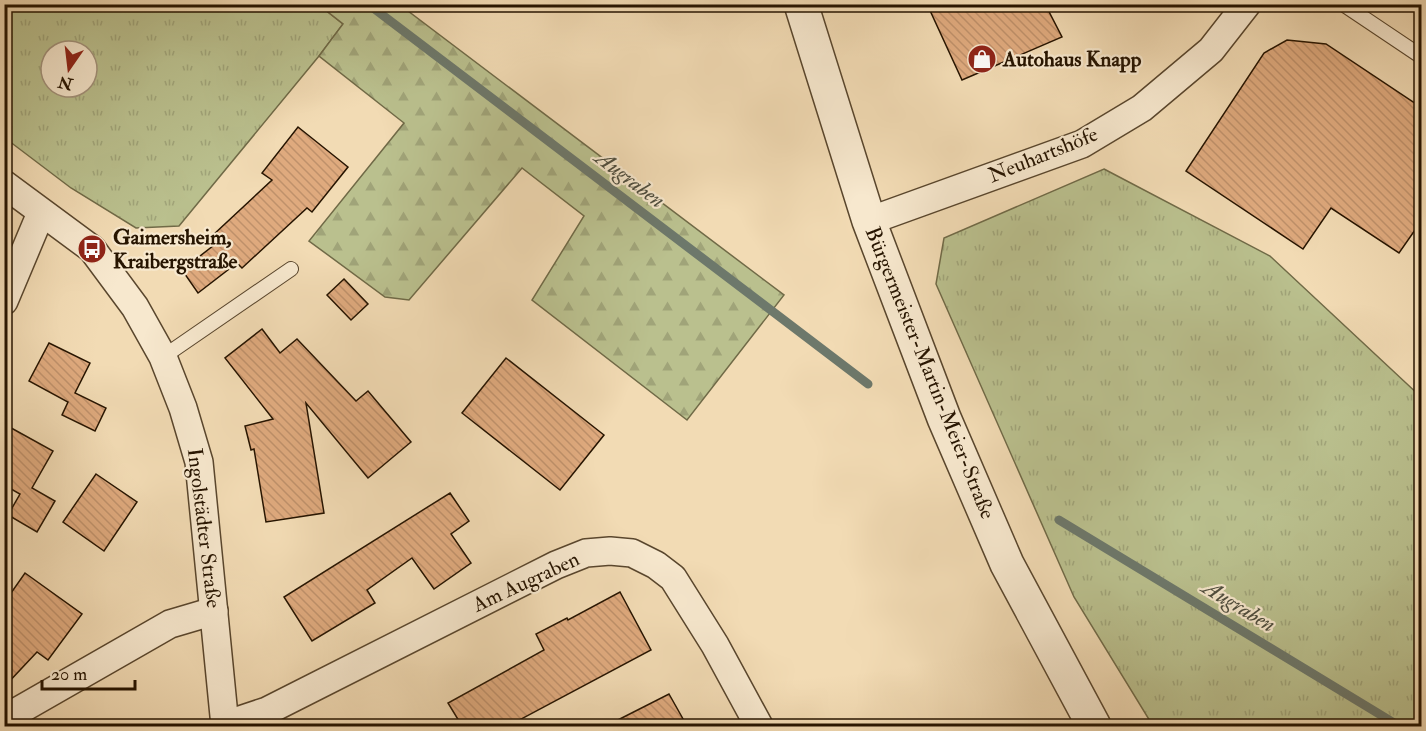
<svg xmlns="http://www.w3.org/2000/svg" width="1426" height="731" font-family="'IM FELL Double Pica',serif">
	<style>
		.grass { fill: url(#grass-tufts); stroke: #706a47; stroke-width: 1.5; fill-rule: evenodd }
		.forest { fill: url(#forest-firs); stroke: #706a47; stroke-width: 1.5 }
		.lines { fill: none; stroke-linecap: round; stroke-linejoin: round }
		.stream { stroke: #6d786b; stroke-width: 9 }
		.building { fill: url(#building-back-hatch); stroke: #261400; stroke-width: 1.5 }
		.service-casing { stroke: #59462d; stroke-width: 16 }
		.minor-casing { stroke: #59462d; stroke-width: 30 }
		.tertiary-casing { stroke: #59462d; stroke-width: 36 }
		.service { stroke: #f7e8ce; stroke-width: 14 }
		.minor { stroke: #f7e8ce; stroke-width: 27 }
		.tertiary { stroke: #f7e8ce; stroke-width: 33 }
		.labels { text-anchor: middle; dominant-baseline: central; stroke-width: 4.5; stroke-linejoin: round; paint-order: stroke }
		.poi-label { font-size: 21px; font-weight: bold; fill: #261400; stroke: #f7e8ce; text-anchor: start }
		.street-label { font-size: 21px; fill: #261400; stroke: #f7e8ce }
		.water-label { font-size: 22px; font-style: italic; fill: #4f4e3f; stroke: #f7e8ce }
	</style>
	<defs>
		<pattern id="grass-tufts" width="24" height="20" patternUnits="userSpaceOnUse" patternTransform="scale(1.5)"><rect width="24" height="20" fill="#bac08e"/><path d="M3 7l-1-3M5 7V3M7 7l1-3M15 17l-1-3M17 17v-4M19 17l1-3" fill="none" stroke="#a0a479"/></pattern>
		<pattern id="forest-firs" width="22" height="20" patternUnits="userSpaceOnUse" patternTransform="scale(1.5)"><rect width="22" height="20" fill="#bac08e"/><path d="M5 1l3.5 6h-7zM16 11l3.5 6h-7z" fill="#a0a479"/></pattern>
		<pattern id="building-back-hatch" width="6" height="6" patternUnits="userSpaceOnUse" patternTransform="scale(1.5)"><rect width="6" height="6" fill="#dfaa7e"/><path d="M-1 5l2 2M0 0l6 6M5-1l2 2" fill="none" stroke="#bf916b"/></pattern>
	</defs>
	<rect width="100%" height="100%" fill="#f2dbb4"/>
	<filter id="stains"><feTurbulence type="fractalNoise" baseFrequency=".00333" numOctaves="4"/><feColorMatrix values="0 0 0 0 .2 0 0 0 0 .09 0 0 0 0 .02 0 0 0 .5 -.17"/></filter>
	<radialGradient id="worn" r=".72"><stop offset=".6" stop-color="#630" stop-opacity="0"/><stop offset="1" stop-color="#630" stop-opacity=".3"/></radialGradient>
	<g class="grass">
		<path d="M4 5H319L343 24 319 56 179 226 136 228 71 188 5 138ZM51 51H87V87H51Z"/>
		<polygon points="1104,169 1270,256 1421,397 1421,726 1153,726 1074,597 936,284 944,238"/>
	</g>
	<polygon class="forest" points="319,5 400,5 784,295 687,420 532,300 584,216 522,168 409,300 385,297 309,241 404,123 319,56 343,24"/>
	<g class="lines">
		<g class="stream">
			<polyline points="368,4 868,384"/>
			<polyline points="1059,520 1399,726"/>
		</g>
	</g>
	<g class="building">
		<polygon points="927,4 1045,4 1062,37 962,80"/>
		<polygon points="1287,40 1326,44 1422,108 1422,220 1399,253 1331,208 1303,249 1186,171 1264,53"/>
		<polygon points="298,127 348,167 312,212 307,208 242,268 237,263 198,293 182,270 218,242 212,236 272,180 262,173"/>
		<polygon points="344,279 368,304 351,320 327,295"/>
		<polygon points="262,329 280,353 297,339 356,401 368,391 411,442 368,478 306,403 324,513 266,522 254,449 251,450 245,426 273,419 225,358"/>
		<polygon points="49,343 90,363 75,393 106,408 95,431 62,415 68,402 29,381"/>
		<polygon points="506,358 604,435 560,490 462,413"/>
		<polygon points="4,424 53,451 32,488 55,501 37,532 8,515 20,494 4,485"/>
		<polygon points="96,474 137,502 104,551 63,522"/>
		<polygon points="450,493 469,521 451,534 471,563 434,589 412,558 367,590 375,603 312,641 284,597"/>
		<polygon points="25,573 82,614 48,660 37,652 4,687 4,603"/>
		<polygon points="620,592 651,650 508,726 462,726 448,703 544,650 536,634 567,618 568,620"/>
		<polygon points="669,694 687,726 606,726"/>
	</g>
	<g class="lines">
		<g class="service-casing">
			<g id="service">
				<polyline points="1343,4 1422,57"/>
				<polyline points="163,357 291,269"/>
			</g>
		</g>
		<g class="minor-casing">
			<g id="minor">
				<polyline points="4,184 92,249 135,307 163,357 183,408 199,462 225,726"/>
				<polyline points="869,221 1082,144 1142,108 1211,50 1247,4"/>
				<polyline points="4,301 41,213"/>
				<polyline points="4,719 170,624 214,611"/>
				<polyline points="225,725 267,711 556,565 586,553 610,551 632,553 656,565 673,578 715,645 759,726"/>
			</g>
		</g>
		<g class="tertiary-casing">
			<polyline id="tertiary" points="801,4 869,221 944,418 1007,564 1094,726"/>
		</g>
		<use href="#service" class="service"/>
		<use href="#minor" class="minor"/>
		<use href="#tertiary" class="tertiary"/>
	</g>
	<defs>
		<g id="shop-disc" transform="scale(1.5)"><circle r="9.5" fill="#8f2418" stroke="#f7e8ce"/><path d="M-5-2.5h2.3a2.7 3.5 0 0 1 5.4 0H5L5.5 6h-11ZM-1.5-2.5h3a1.5 2.3 0 0 0-3 0Z" fill="#fff"/></g>
		<g id="bus-disc" transform="scale(1.5)"><circle r="9.5" fill="#8f2418" stroke="#f7e8ce"/><path d="M-5-6H5V4H4V6H2V4H-2V6H-4V4H-5ZM-3.5-4V0h7V-4ZM-3.5 1.2v1.5H-2V1.2ZM2 1.2v1.5H3.5V1.2Z" fill="#fff"/></g>
	</defs>
	<g fill-rule="evenodd">
		<use href="#shop-disc" x="982" y="59"/>
		<use href="#bus-disc" x="92" y="249"/>
	</g>
	<g class="labels">
		<g class="poi-label">
			<text x="1003" y="59">Autohaus Knapp</text>
			<text x="113" y="237">Gaimersheim,<tspan x="113" dy="24">Kraibergstraße</tspan></text>
		</g>
		<g class="street-label">
			<text transform="translate(1043 155) rotate(-22)">Neuhartshöfe</text>
			<text transform="translate(930 373) rotate(68)">Bürgermeister-Martin-Meier-Straße</text>
			<text transform="translate(204 528) rotate(83)">Ingolstädter Straße</text>
			<text transform="translate(526 582) rotate(-25)">Am Augraben</text>
		</g>
		<g class="water-label">
			<text transform="translate(630 179) rotate(37)">Augraben</text>
			<text transform="translate(1239 606) rotate(31)">Augraben</text>
		</g>
	</g>
	<rect width="1426" height="731" fill="none" stroke="#f2dbb4" stroke-width="24"/>
	<rect x="6" y="6" width="1414" height="719" fill="none" stroke="#261400" stroke-width="3"/>
	<rect x="12" y="12" width="1402" height="707" fill="none" stroke="#261400" stroke-width="1.5"/>
	<g transform="translate(69 69) rotate(194)"><circle r="28" fill="#f7e8ce" stroke="#a3937c" stroke-width="1.5"/>
	<path d="M0-4.5L10 22L0 15L-10 22Z" fill="#8f2418"/>
	<text y="-9" font-size="16" font-weight="bold" text-anchor="middle" fill="#261400">N</text>
	</g>
	<path d="M42 680v9h93v-9" fill="none" stroke="#261400" stroke-width="3"/>
	<text x="51" y="680" font-size="18" fill="#261400" stroke="#f7e8ce" stroke-width="4.5" paint-order="stroke">20 m</text>
	<rect width="100%" height="100%" filter="url(#stains)"/>
	<rect width="100%" height="100%" fill="url(#worn)"/>
</svg>
